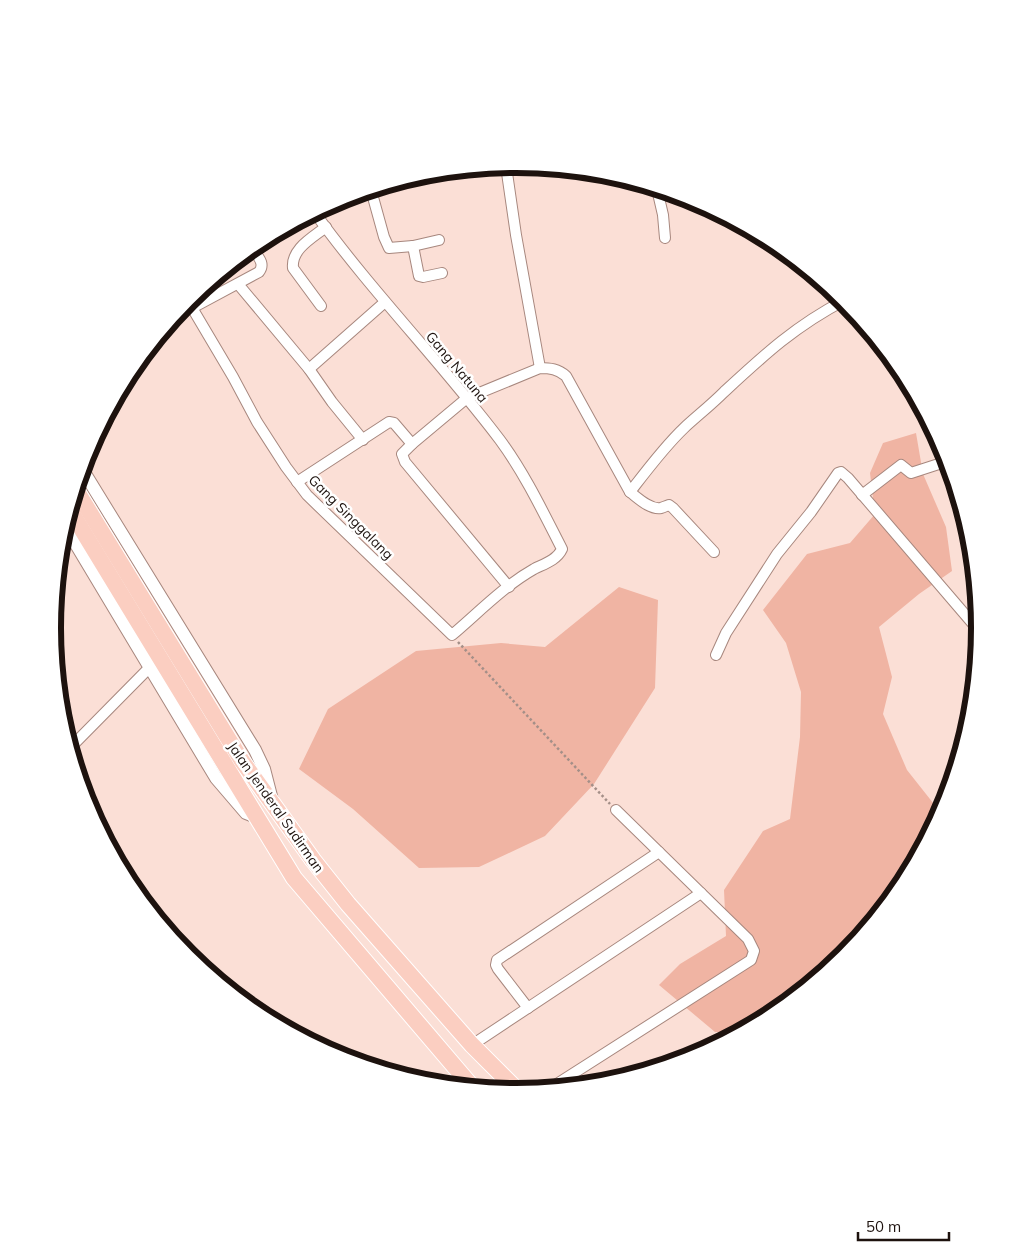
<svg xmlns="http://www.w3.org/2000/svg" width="1033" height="1257" font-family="Mulish,sans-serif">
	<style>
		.green { fill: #f0b4a3 }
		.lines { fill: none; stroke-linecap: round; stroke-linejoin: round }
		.minor-casing { stroke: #a7877e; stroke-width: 12 }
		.tertiary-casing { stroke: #a7877e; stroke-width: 14 }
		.primary-casing { stroke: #fff; stroke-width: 18 }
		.path { stroke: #a48f88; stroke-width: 2.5; stroke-dasharray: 2.5 2.5; stroke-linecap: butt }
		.minor { stroke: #fff; stroke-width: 10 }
		.tertiary { stroke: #fff; stroke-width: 12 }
		.primary { stroke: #fbcec1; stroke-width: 16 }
		.labels { text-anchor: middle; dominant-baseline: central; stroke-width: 5; stroke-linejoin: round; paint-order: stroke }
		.street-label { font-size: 14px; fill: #1d120e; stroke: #fff }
		.rim { fill: none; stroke: #1d120e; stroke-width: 6 }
	</style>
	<rect width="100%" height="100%" fill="#fbdfd6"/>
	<g class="green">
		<polygon points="916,433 923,474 946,527 952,571 919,594 879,627 892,677 883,714 907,770 941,813 902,887 844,957 774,1014 741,1032 715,1032 659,985 680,964 726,936 724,890 763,831 790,819 800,737 801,692 786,643 763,610 807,554 850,543 875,514 870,473 883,443"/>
		<polygon points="619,587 658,600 655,688 594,784 545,836 479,867 419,868 353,809 299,769 328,709 416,651 501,643 545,647"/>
	</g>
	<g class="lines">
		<g class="minor-casing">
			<g id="minor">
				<polyline points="506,166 516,235 540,368"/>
				<polyline points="404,180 411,179"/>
				<polyline points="657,189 663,215 665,238"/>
				<polyline points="371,190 384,237 389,248 413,246 439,240"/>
				<polyline points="413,246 419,276 423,277 442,273"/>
				<polyline points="238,284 309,369 332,402 363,440"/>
				<path d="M188 301 233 377 257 422 286 467 307 495 452 635C478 613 504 586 534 569 544 564 557 560 562 549 543 512 525 474 500 440 441 362 372 292 315 213"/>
				<path d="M321 306 293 268C291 249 312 238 326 227"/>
				<path d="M192 308 259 272C266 263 257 256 252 248"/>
				<polyline points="309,369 385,302"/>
				<polyline points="412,444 402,454 405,462 509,587"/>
				<path d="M297 482 389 422 394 423 412 444 467 398 540 368C550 368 558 369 566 376L630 492C638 498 650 510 661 508 664 507 666 506 669 505L673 508 714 552"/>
				<path d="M630 492C647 470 664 447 684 428 697 416 711 405 724 392 764 355 795 326 845 300"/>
				<polyline points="862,495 901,465 911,473 948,461"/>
				<polyline points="716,655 726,633 777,554 811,512 838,473 841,472 848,478 980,632"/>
				<polyline points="70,748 150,667"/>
				<polyline points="528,1008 498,969 496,965 497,960 659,852"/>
				<polyline points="472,1045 701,893"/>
				<polyline points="549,1089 751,960 754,951 748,939 616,810"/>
			</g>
		</g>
		<g class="tertiary-casing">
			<g id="tertiary">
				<polyline points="82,469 255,750 264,769 272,800"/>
				<polyline points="65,526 216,778 246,813 256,817"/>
			</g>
		</g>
		<g class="primary-casing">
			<g id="primary">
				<polyline points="76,490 242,761 313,860 348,904 472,1045 519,1092"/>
				<polyline points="70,510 294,878 473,1088"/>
			</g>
		</g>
		<polyline class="path" points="458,642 610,804"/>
		<use href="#minor" class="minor"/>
		<use href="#tertiary" class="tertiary"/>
		<use href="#primary" class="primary"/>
	</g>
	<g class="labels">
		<g class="street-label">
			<text transform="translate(457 367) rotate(50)">Gang Natuna</text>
			<text transform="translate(351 517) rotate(45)">Gang Singgalang</text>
			<text transform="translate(276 807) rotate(55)">Jalan Jenderal Sudirman</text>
		</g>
	</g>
	<path d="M0 0H1033V1257H0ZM61 628a455 455 0 1 1 910 0a455 455 0 1 1-910 0Z" fill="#fff" fill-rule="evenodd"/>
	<path class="rim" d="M61 628a455 455 0 1 1 910 0a455 455 0 1 1-910 0Z"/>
	<path d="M858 1232v8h91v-8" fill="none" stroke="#1d120e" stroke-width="2.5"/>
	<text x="866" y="1232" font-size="15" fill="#1d120e" stroke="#ffffff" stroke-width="4" paint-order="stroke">50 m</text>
</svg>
